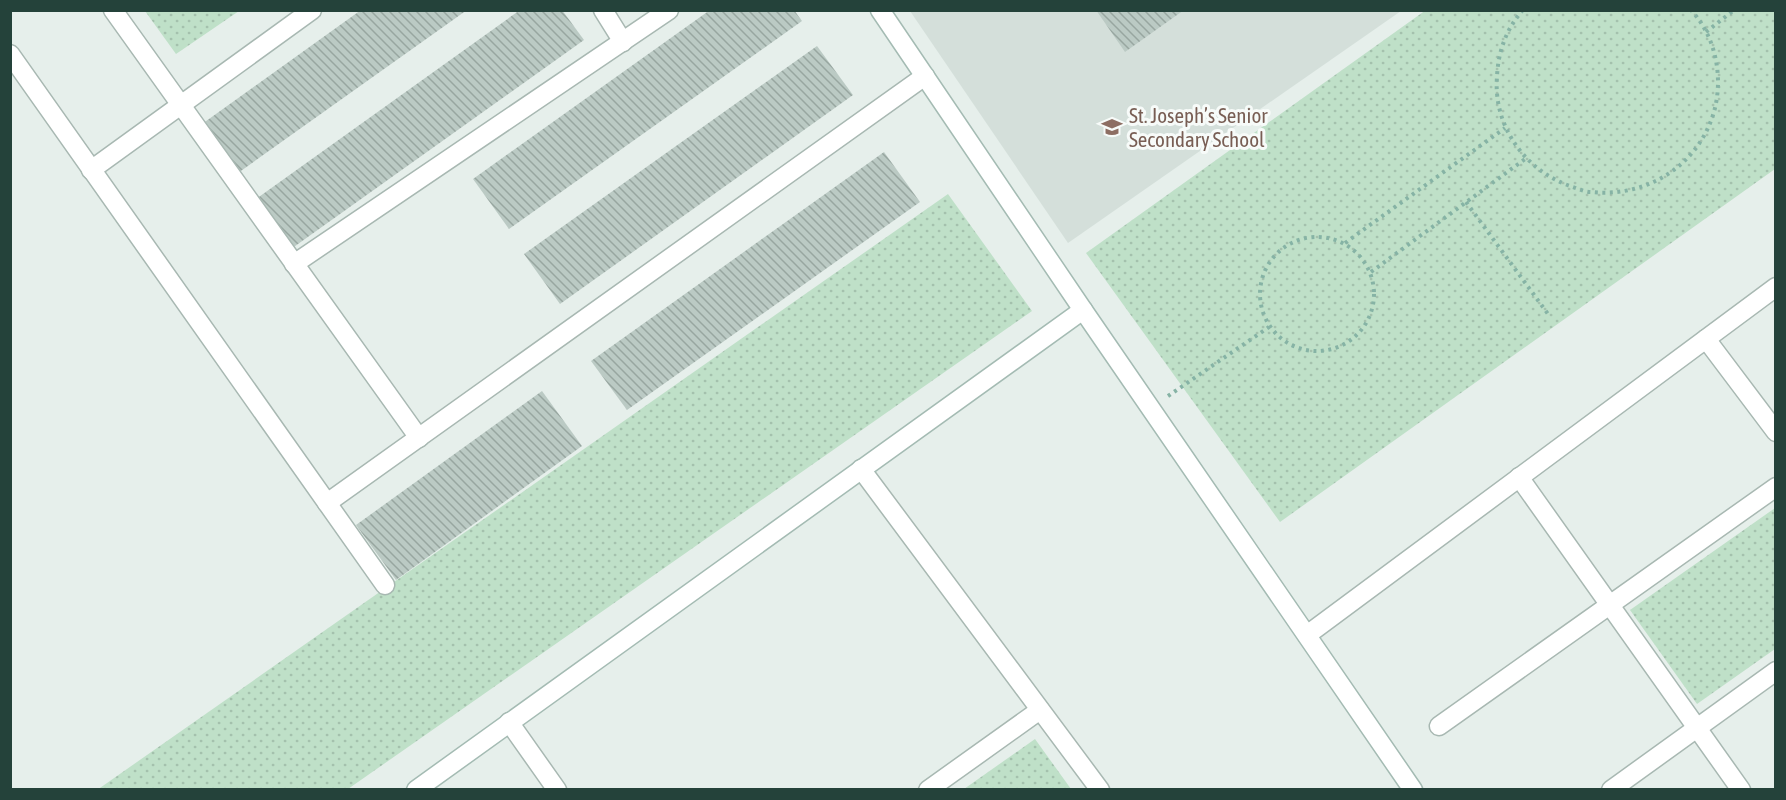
<svg xmlns="http://www.w3.org/2000/svg" width="1786" height="800" font-family="'Asap Condensed',sans-serif">
	<style>
		.built { fill: #d4dfda }
		.grass { fill: url(#grass-dots) }
		.building { fill: url(#building-back-hatch) }
		.lines { fill: none; stroke-linecap: round; stroke-linejoin: round }
		.street-casing { stroke: #a8b8b2; stroke-width: 21 }
		.secondary-casing { stroke: #a4bbb3; stroke-width: 21 }
		.path { stroke: #86b3a5; stroke-width: 4; stroke-dasharray: 3 4.5; stroke-linecap: butt }
		.street { stroke: #fff; stroke-width: 18 }
		.secondary { stroke: #fff; stroke-width: 18 }
		.labels { text-anchor: middle; dominant-baseline: central; stroke-width: 6; stroke-linejoin: round; paint-order: stroke }
		.education-label { font-size: 21px; fill: #785e54; stroke: #f7fbf9; text-anchor: start }
	</style>
	<defs>
		<pattern id="grass-dots" width="8" height="8" patternUnits="userSpaceOnUse" patternTransform="scale(1.5)"><rect width="8" height="8" fill="#bfe0c8"/><path d="M2 2h.1M6 6h.1" fill="none" stroke="#a4c1ad" stroke-width="1.8" stroke-linecap="round"/></pattern>
		<pattern id="building-back-hatch" width="6" height="6" patternUnits="userSpaceOnUse" patternTransform="scale(1.5)"><rect width="6" height="6" fill="#bbcac4"/><path d="M-1 5l2 2M0 0l6 6M5-1l2 2" fill="none" stroke="#98a6a0"/></pattern>
	</defs>
	<rect width="100%" height="100%" fill="#e6efeb"/>
	<polygon class="built" points="910,11 1401,11 1068,243"/>
	<g class="grass">
		<polygon points="1426,10 1775,11 1775,169 1280,522 1086,253"/>
		<polygon points="145,11 239,11 176,54"/>
		<polygon points="948,194 1032,311 348,789 97,790"/>
		<polygon points="1775,508 1775,649 1697,704 1630,610"/>
		<polygon points="1035,739 1071,789 964,789"/>
	</g>
	<g class="building">
		<polygon points="361,10 467,10 238,173 202,124"/>
		<polygon points="520,10 562,10 584,40 291,249 256,199"/>
		<polygon points="710,10 794,10 802,21 509,229 473,179"/>
		<polygon points="1096,10 1184,10 1125,52"/>
		<polygon points="817,46 853,95 560,304 524,254"/>
		<polygon points="884,152 920,202 627,410 591,361"/>
		<polygon points="542,391 582,446 396,580 356,525"/>
	</g>
	<g class="lines">
		<g class="street-casing">
			<g id="street">
				<polyline points="113,10 419,438"/>
				<polyline points="603,10 623,42"/>
				<polyline points="10,54 385,585"/>
				<polyline points="91,170 312,10"/>
				<polyline points="294,264 669,10"/>
				<polyline points="1706,339 1776,432"/>
				<polyline points="861,469 1100,790"/>
				<polyline points="1519,477 1741,790"/>
				<polyline points="327,503 925,76"/>
				<polyline points="1307,635 1776,287"/>
				<polyline points="509,722 557,790"/>
				<polyline points="1439,726 1776,487"/>
				<polyline points="928,790 1040,710"/>
				<polyline points="1611,790 1776,671"/>
			</g>
		</g>
		<g class="secondary-casing">
			<g id="secondary">
				<polyline points="880,10 1083,310 1413,790"/>
				<polyline points="416,790 1083,310"/>
			</g>
		</g>
		<g class="path">
			<path d="M1523 10C1506 29 1498 52 1497 77 1493 127 1526 172 1573 187 1579 189 1585 192 1591 192 1648 198 1701 164 1715 108 1723 74 1715 36 1691 10"/>
			<polyline points="1706,32 1734,10"/>
			<polyline points="1466,202 1548,314"/>
			<circle cx="1317" cy="294" r="57"/>
			<polyline points="1345,243 1505,128"/>
			<polyline points="1371,272 1525,159"/>
			<polyline points="1168,396 1269,327"/>
		</g>
		<use href="#street" class="street"/>
		<use href="#secondary" class="secondary"/>
	</g>
	<defs>
		<g id="school-bare" transform="scale(1.62)"><path d="M0-5L7-2L0 1L-7-2ZM-4 1L0 2.5L4 1V4Q0 6-4 4Z" fill="#8d6e63" stroke="#f7fbf9" stroke-width="2.5" paint-order="stroke"/></g>
	</defs>
	<g fill-rule="evenodd">
		<use href="#school-bare" x="1112" y="127"/>
	</g>
	<g class="labels">
		<g class="education-label">
			<text x="1129" y="115">St. Joseph’s Senior<tspan x="1129" dy="24">Secondary School</tspan></text>
		</g>
	</g>
	<rect width="1786" height="800" fill="none" stroke="#24423a" stroke-width="24"/>
</svg>
